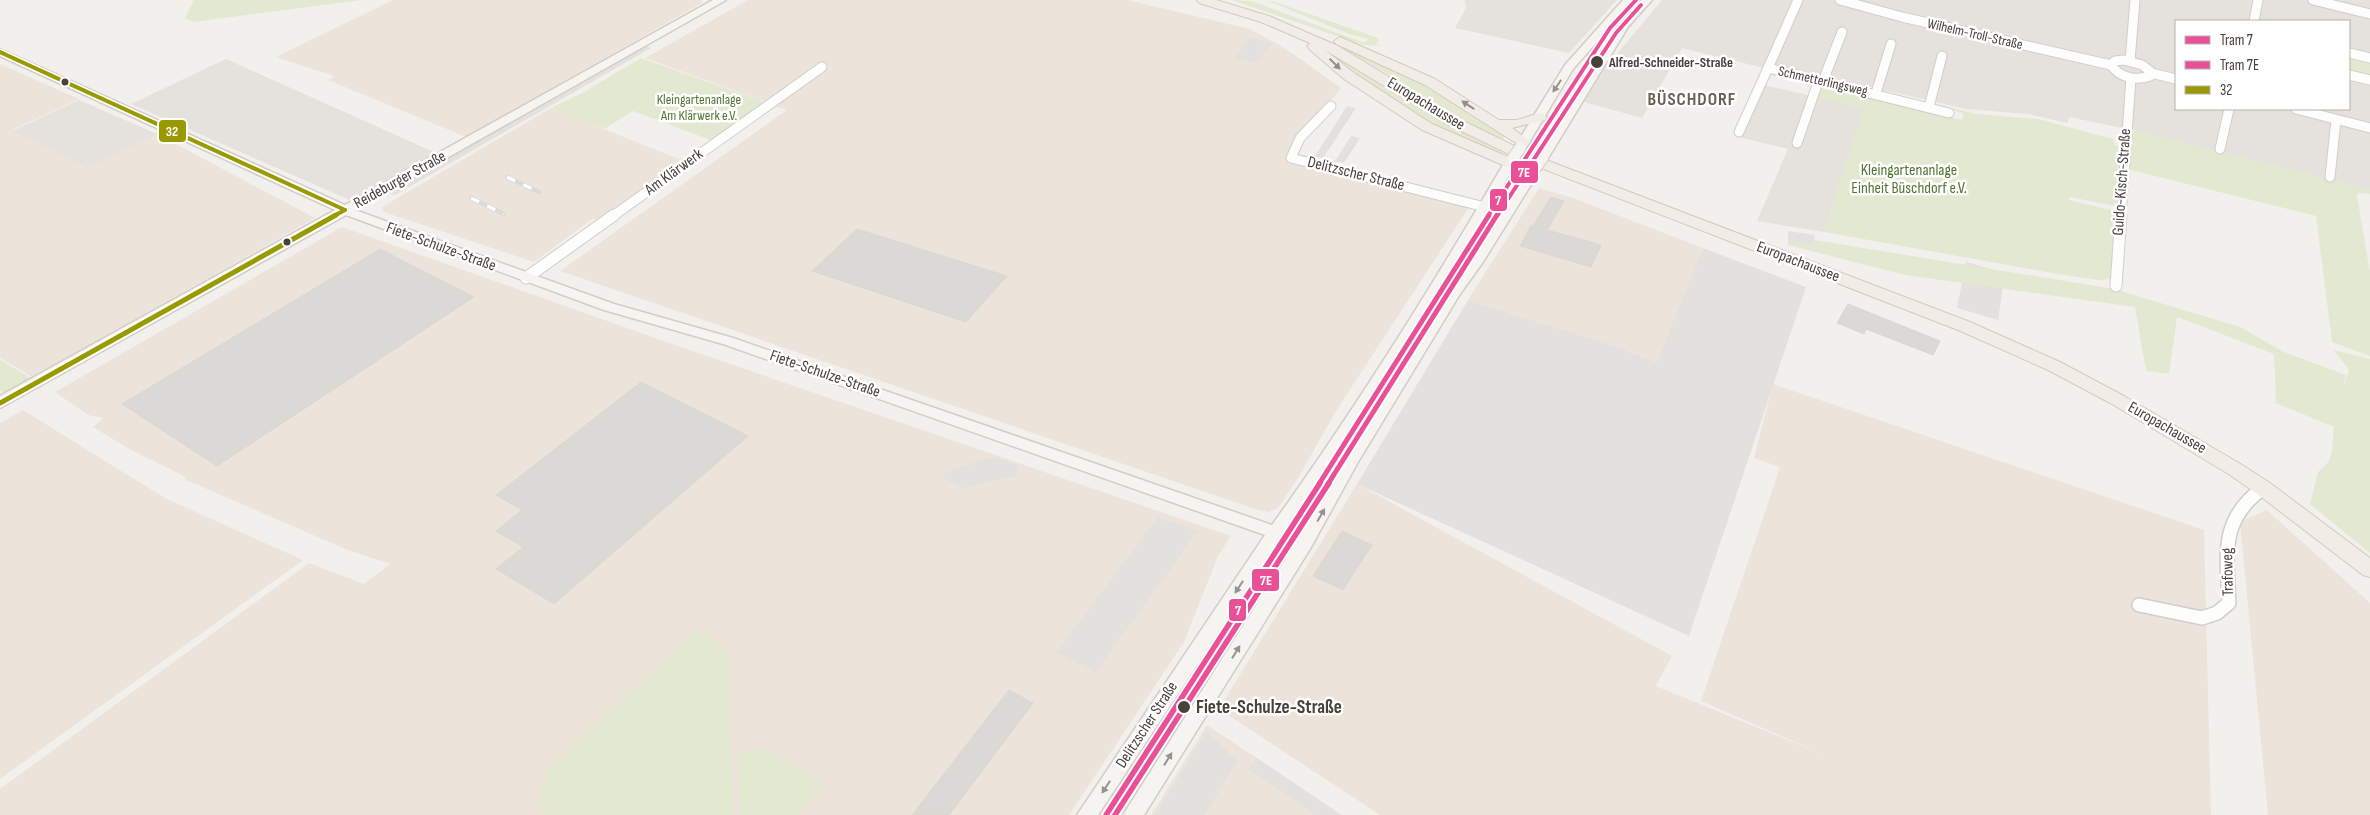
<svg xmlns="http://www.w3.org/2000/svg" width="2370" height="815" font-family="'Sofia Sans Condensed',sans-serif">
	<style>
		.residential { fill: #e5e1dc; fill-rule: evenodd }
		.commercial { fill: #ece3db }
		.industrial { fill: #e3e0dd }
		.green { fill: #e2e9d0 }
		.parking { fill: #e3e1de }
		.building { fill: #dbd9d6; stroke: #dad7d3 }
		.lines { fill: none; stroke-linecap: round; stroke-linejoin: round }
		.street-far2-casing { stroke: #d0cecb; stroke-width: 11 }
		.street-far1-casing { stroke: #d0cecb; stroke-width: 13 }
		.street-casing { stroke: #d0cecb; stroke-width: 16 }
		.secondary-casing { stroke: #d1cdc6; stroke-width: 3 }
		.primary-casing { stroke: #d2cabd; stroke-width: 2 }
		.street-far2 { stroke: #fdfdfc; stroke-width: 9 }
		.street-far1 { stroke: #fdfdfc; stroke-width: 11 }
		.street { stroke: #fdfdfc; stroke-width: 13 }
		.secondary { fill: #f6f4f1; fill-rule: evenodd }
		.primary { fill: #f1ede6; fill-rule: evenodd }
		.rail-casing { stroke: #dadad9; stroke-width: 4.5 }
		.rail { stroke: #fff; stroke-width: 3; stroke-dasharray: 9; stroke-linecap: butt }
		.secondary-bridge-casing { stroke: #d1cdc6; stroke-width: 13; stroke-linecap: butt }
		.secondary-bridge { stroke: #f6f4f1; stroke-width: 11 }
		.bus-1-far1-casing { stroke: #fff; stroke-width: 7 }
		.bus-1-casing { stroke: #fff; stroke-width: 9 }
		.bus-1-far1 { stroke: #990; stroke-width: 4 }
		.bus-1 { stroke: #990; stroke-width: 5 }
		.tram-1-far2-casing { stroke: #fff; stroke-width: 7 }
		.tram-1-far1-casing { stroke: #fff; stroke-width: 9 }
		.tram-1-casing { stroke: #fff; stroke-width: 9 }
		.tram-2-far2-casing { stroke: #fff; stroke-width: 7 }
		.tram-2-far1-casing { stroke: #fff; stroke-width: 9 }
		.tram-2-casing { stroke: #fff; stroke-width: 9 }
		.tram-1-far2 { stroke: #ea5097; stroke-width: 4 }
		.tram-1-far1 { stroke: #ea5097; stroke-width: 5 }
		.tram-1 { stroke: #ea5097; stroke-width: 5.5 }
		.tram-2-far2 { stroke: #ea5097; stroke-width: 4 }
		.tram-2-far1 { stroke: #ea5097; stroke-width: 5 }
		.tram-2 { stroke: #ea5097; stroke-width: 5.5 }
		.oneway { fill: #948e87 }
		.oneway2 { fill: #96928c }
		.stop-dot { fill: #47413a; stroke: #fff; stroke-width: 2 }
		.labels { text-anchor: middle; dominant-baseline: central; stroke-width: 5; stroke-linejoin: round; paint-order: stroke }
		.far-street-label { font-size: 14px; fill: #47413a; stroke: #fff }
		.far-stop-label { font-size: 14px; font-weight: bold; fill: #47413a; stroke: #fff; text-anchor: start }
		.far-park-label { font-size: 14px; fill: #517432; stroke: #fff }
		.street-label { font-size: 16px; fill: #47413a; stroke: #fff }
		.park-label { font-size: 16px; fill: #517432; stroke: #fff }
		.far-district-label { font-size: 18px; font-weight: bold; letter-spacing: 1px; fill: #695e52; stroke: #fff }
		.near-stop-label { font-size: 19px; font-weight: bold; fill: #47413a; stroke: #fff; text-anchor: start }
		.line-badge { stroke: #fff; stroke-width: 2 }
		.badge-label { font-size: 14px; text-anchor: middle; font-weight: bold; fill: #fff }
	</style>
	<rect width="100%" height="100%" fill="#f2f0ed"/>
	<g class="residential">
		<polygon points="1465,0 1617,0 1569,53 1455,28 1466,8"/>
		<path d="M1662 0H2370V190L2132 130 2069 117 2068 123 2028 114 1966 109 1764 63V68L1682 48 1642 118 1584 102 1606 67ZM2176 21H2349V109H2176Z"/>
		<polygon points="226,59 436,153 352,201 131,104"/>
		<polygon points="1764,85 1864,108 1824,232 1757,221 1788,149 1739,137"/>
		<polygon points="79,100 157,134 87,169 12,131"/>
	</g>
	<g class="commercial">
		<polygon points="393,0 701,0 702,3 466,137 328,80 334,76 276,57"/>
		<polygon points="748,0 1127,0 1250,29 1286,49 1341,88 1287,157 1471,204 1336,411 1301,473 1278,508 1268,512 1255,509 560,271 787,110 645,58"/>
		<polygon points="0,64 79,99 12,130 87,169 157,134 315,218 32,377 0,358"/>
		<polygon points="551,108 684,161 605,219 592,219 534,262 384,212 382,207"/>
		<polygon points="1539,188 1573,198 1703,248 1658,362 1612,345 1468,300"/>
		<polygon points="342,227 675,345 1231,536 1218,556 1184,642 1069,815 0,815 0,789 309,563 364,584 390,564 348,550 186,480 184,476 131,450 93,427 103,418 88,415 55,392"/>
		<polygon points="1773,384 2204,530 2211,815 1380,815 1219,709 1357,484 1672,656 1656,686 1827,756 1701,701 1780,467 1754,458"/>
		<polygon points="23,410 165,498 303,560 0,779 0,423"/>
		<polygon points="2267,510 2370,603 2370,815 2268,815 2240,522"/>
		<polygon points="1207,725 1342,815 1151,815"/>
	</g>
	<g class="industrial">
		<polygon points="1703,248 1806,287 1689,636 1357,484 1468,300 1612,345 1657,362"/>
		<polygon points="1966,262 2005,273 1998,320 1957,308"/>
	</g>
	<g class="green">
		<polygon points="194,0 362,0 193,22 185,18"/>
		<polygon points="1232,0 1251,1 1362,42 1366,42 1368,39 1349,34 1266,0 1275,2 1378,38 1379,42 1374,44 1381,46 1363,45"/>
		<polygon points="1316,35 1404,72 1508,135 1501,140 1448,112 1383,71"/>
		<polygon points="1314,43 1440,121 1503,153 1494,152 1431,126 1362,81"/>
		<polygon points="2349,55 2370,60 2370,78 2349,73"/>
		<polygon points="641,58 767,103 713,141 633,111 604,129 551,108 584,92"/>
		<polygon points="1822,84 1831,85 1830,89 1962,120 1964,114 1935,104 1977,114 2038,119 2113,139 2115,145 2120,146 2115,206 2070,197 2069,200 2115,211 2111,279 2099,280 2058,274 1824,232 1863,108 1817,98"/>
		<polygon points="2132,130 2370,190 2370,194 2359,193 2357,195 2370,273 2370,356 2332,342 2316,216 2127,169"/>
		<polygon points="1814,240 2114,289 2240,327 2284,352 2346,375 2343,391 2349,369 2333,350 2370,359 2370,553 2310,504 2318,472 2329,461 2332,452 2334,427 2276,403 2274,354 2177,317 2169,374 2146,371 2135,307 1905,275 1788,245 1788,241 1813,246"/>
		<polygon points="0,360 31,378 4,393 0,390"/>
		<path d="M696 631 727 648 733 815H548C531 804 542 779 552 766Z"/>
		<polygon points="761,747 824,784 798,815 740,815 738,753"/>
	</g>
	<g class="parking">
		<polygon points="1251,37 1272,43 1257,63 1233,59"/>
		<polygon points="645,46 651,48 395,195 387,193"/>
		<polygon points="1347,106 1356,108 1323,158 1315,156"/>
		<polygon points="1351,136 1360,138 1344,163 1335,161"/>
		<polygon points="1788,231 1815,235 1813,246 1788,241"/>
		<polygon points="995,457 1018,465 1017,476 963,488 942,478 946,473 978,461"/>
		<polygon points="1158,517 1198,531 1096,672 1056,653"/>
		<polygon points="1207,731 1237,761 1205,815 1155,815"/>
		<polygon points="1257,758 1341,815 1315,815 1248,769"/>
	</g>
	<g class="building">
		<polygon points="1551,197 1564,201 1547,230 1601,245 1591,267 1520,246 1531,225 1533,226"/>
		<polygon points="857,229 1007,276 966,322 812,271"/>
		<polygon points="380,249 474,297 217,466 122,404"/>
		<polygon points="1848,304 1940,341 1933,355 1866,329 1864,334 1837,323"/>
		<polygon points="641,382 748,436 554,604 496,569 523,547 496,531 522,510 496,495"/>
		<polygon points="1342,531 1372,545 1343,590 1313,576"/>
		<polygon points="1009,690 1033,703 949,815 912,815"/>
	</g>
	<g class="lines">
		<g class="street-far2-casing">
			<g id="street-far2">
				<polyline points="1798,0 1768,68 1949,113"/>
				<polyline points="1840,0 1902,17 2111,65"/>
				<polyline points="2313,0 2370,14"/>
				<polyline points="2254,21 2258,0"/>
				<polyline points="2349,53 2370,58"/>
				<path d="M2124 60 2142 65 2150 71V76C2136 81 2120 78 2111 65L2115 61Z"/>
				<polyline points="2130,61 2135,0"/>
				<polyline points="2151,73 2176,79"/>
				<polyline points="2349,75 2370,80"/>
				<polyline points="1876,93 1891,44"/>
				<polyline points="1331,106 1300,138 1291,158 1485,207"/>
				<polyline points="1929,107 1942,56"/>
				<polyline points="2296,109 2370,128"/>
				<polyline points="1739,132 1768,68"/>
				<polyline points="1797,143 1817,85 1823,81 1842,32"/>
				<polyline points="2220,149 2229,109"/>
				<polyline points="2330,177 2336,120"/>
				<polyline points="613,216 822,67"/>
				<polyline points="2121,216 2131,78"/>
			</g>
		</g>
		<g class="street-far1-casing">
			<g id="street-far1">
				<polyline points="526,278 614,215"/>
				<polyline points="2116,286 2121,215"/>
			</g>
		</g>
		<g class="street-casing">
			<path id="street" d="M2139 605 2202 618 2217 613 2229 603C2227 555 2219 520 2263 488"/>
		</g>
		<g class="secondary-casing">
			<g id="secondary">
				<path d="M713 0H726L355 210 614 304 733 338 1272 525C1356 408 1435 282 1507 158L1513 154 1517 155 1519 158 1479 228 1358 422 1286 530 1300 536 1345 457 1447 292 1471 260 1532 164 1536 163 1542 167 1483 262 1460 294 1358 462 1310 549 1144 815H1123L1293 547 1279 541 1098 815H1077L1265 535 723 344 604 310 346 215 0 408V396L335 210 0 56V49L345 205Z"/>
				<polygon points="1623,0 1634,0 1573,69 1524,151 1516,151 1514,148 1565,65"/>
				<polygon points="1641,0 1652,0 1628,27 1547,160 1539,160 1537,157 1619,25"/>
			</g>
		</g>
		<g class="primary-casing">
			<g id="primary">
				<polygon points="1197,0 1216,0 1269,16 1338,46 1455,117 1533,155 1970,322 2060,362 2124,396 2239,463 2270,483 2370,558 2370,577 2363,575 2256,493 2227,473 2112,404 2048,370 1958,330 1523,161 1445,123 1325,50 1354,73 1432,124 1515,160 1517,163 1510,167 1505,166 1422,130 1344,79 1309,49 1307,46 1310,43 1261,22 1199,3"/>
				<polygon points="1340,37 1435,79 1499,120 1517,120 1540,113 1547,117 1545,120 1512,128 1531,142 1524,146 1519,145 1425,85 1336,44 1334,41"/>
			</g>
		</g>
		<use href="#street-far2" class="street-far2"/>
		<use href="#street-far1" class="street-far1"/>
		<use href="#street" class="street"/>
		<use href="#secondary" class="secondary"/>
		<use href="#primary" class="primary"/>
		<g class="rail-casing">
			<g id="rail">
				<polyline points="507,177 539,192"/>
				<polyline points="471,198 504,214"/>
			</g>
		</g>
		<use href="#rail" class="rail"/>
		<g class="secondary-bridge-casing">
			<g id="secondary-bridge">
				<polyline points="1513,158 1520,148"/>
				<polyline points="1536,167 1543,157"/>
			</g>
		</g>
		<use href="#secondary-bridge" class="secondary-bridge"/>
		<g class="bus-1-far1-casing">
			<g id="bus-1-far1">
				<polyline points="0,52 345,210"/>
				<polyline points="334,216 345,210"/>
			</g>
		</g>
		<g class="bus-1-casing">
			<polyline id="bus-1" points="0,403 336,215"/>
		</g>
		<use href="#bus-1-far1" class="bus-1-far1"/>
		<use href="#bus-1" class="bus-1"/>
		<g class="tram-1-far2-casing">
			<polyline id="tram-1-far2" points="1488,216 1610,28 1636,0"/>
		</g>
		<g class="tram-1-far1-casing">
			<polyline id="tram-1-far1" points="1319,484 1489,215"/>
		</g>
		<g class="tram-1-casing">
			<polyline id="tram-1" points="1106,815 1320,483"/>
		</g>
		<g class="tram-2-far2-casing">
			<polyline id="tram-2-far2" points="1497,216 1616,33 1641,5"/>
		</g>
		<g class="tram-2-far1-casing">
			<polyline id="tram-2-far1" points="1328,484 1497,215"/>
		</g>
		<g class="tram-2-casing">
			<polyline id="tram-2" points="1115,815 1329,483"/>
		</g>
		<use href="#tram-1-far2" class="tram-1-far2"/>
		<use href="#tram-1-far1" class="tram-1-far1"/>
		<use href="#tram-1" class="tram-1"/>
		<use href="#tram-2-far2" class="tram-2-far2"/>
		<use href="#tram-2-far1" class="tram-2-far1"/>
		<use href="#tram-2" class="tram-2"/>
	</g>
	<defs><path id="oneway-solid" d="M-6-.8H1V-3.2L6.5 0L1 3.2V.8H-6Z" transform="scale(1.25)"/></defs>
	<g class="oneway">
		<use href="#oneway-solid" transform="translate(1335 64) rotate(44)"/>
		<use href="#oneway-solid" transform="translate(1468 105) rotate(-147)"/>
	</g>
	<g class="oneway2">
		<use href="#oneway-solid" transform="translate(1557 86) rotate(124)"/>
		<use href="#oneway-solid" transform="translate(1321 515) rotate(-60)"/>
		<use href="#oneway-solid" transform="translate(1239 587) rotate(123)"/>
		<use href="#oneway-solid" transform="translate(1236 652) rotate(-58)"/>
		<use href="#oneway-solid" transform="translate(1168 759) rotate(-58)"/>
		<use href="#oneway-solid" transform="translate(1106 787) rotate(123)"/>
	</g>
	<g class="stop-dot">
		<circle cx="1597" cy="62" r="7"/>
		<circle cx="65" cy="82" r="4.5"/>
		<circle cx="287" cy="242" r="4.5"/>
		<circle cx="1184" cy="707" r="7"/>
	</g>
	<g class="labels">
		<g class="far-street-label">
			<text transform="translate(1975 34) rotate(13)">Wilhelm-Troll-Straße</text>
			<text transform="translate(1823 81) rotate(13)">Schmetterlingsweg</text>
		</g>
		<g class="far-stop-label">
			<text x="1609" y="62">Alfred-Schneider-Straße</text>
		</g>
		<g class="far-park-label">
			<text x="699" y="99">Kleingartenanlage<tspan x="699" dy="16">Am Klärwerk e.V.</tspan></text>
		</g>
		<g class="street-label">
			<text transform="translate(1426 104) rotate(31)">Europachaussee</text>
			<text transform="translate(674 172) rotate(-36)">Am Klärwerk</text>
			<text transform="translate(1356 174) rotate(14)">Delitzscher Straße</text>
			<text transform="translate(400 180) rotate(-29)">Reideburger Straße</text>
			<text transform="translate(2122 182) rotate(-86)">Guido-Kisch-Straße</text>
			<text transform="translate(441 247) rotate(20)">Fiete-Schulze-Straße</text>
			<text transform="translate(1798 262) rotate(21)">Europachaussee</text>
			<text transform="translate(825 374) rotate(19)">Fiete-Schulze-Straße</text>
			<text transform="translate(2167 428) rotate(30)">Europachaussee</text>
			<text transform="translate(2228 572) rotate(-91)">Trafoweg</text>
			<text transform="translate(1147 725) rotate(-57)">Delitzscher Straße</text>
		</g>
		<g class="park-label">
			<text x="1909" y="170">Kleingartenanlage<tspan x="1909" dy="18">Einheit Büschdorf e.V.</tspan></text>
		</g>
		<g class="far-district-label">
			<text x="1692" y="99">BÜSCHDORF</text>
		</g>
		<g class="near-stop-label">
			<text x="1196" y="707">Fiete-Schulze-Straße</text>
		</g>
	</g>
	<g class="line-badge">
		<rect x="158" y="119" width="29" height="24" rx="5" fill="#990"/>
		<rect x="1510" y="160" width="29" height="24" rx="5" fill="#ea5097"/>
		<rect x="1489" y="188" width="19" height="24" rx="5" fill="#ea5097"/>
		<rect x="1251" y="568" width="29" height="24" rx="5" fill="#ea5097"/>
		<rect x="1228" y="598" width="19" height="24" rx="5" fill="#ea5097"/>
	</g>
	<g class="badge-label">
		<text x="172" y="136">32</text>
		<text x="1524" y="177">7E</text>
		<text x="1498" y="205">7</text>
		<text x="1266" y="585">7E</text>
		<text x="1238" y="615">7</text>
	</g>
	<rect x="2175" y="20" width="175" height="90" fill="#ffffff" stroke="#b5b3b0"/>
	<rect x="2185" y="36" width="25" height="8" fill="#ea5097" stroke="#b5b3b0"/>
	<text x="2220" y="45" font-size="15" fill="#47413a">Tram 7</text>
	<rect x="2185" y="61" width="25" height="8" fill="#ea5097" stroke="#b5b3b0"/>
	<text x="2220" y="70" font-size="15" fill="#47413a">Tram 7E</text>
	<rect x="2185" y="86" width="25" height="8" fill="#999900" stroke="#b5b3b0"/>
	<text x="2220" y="95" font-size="15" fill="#47413a">32</text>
</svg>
